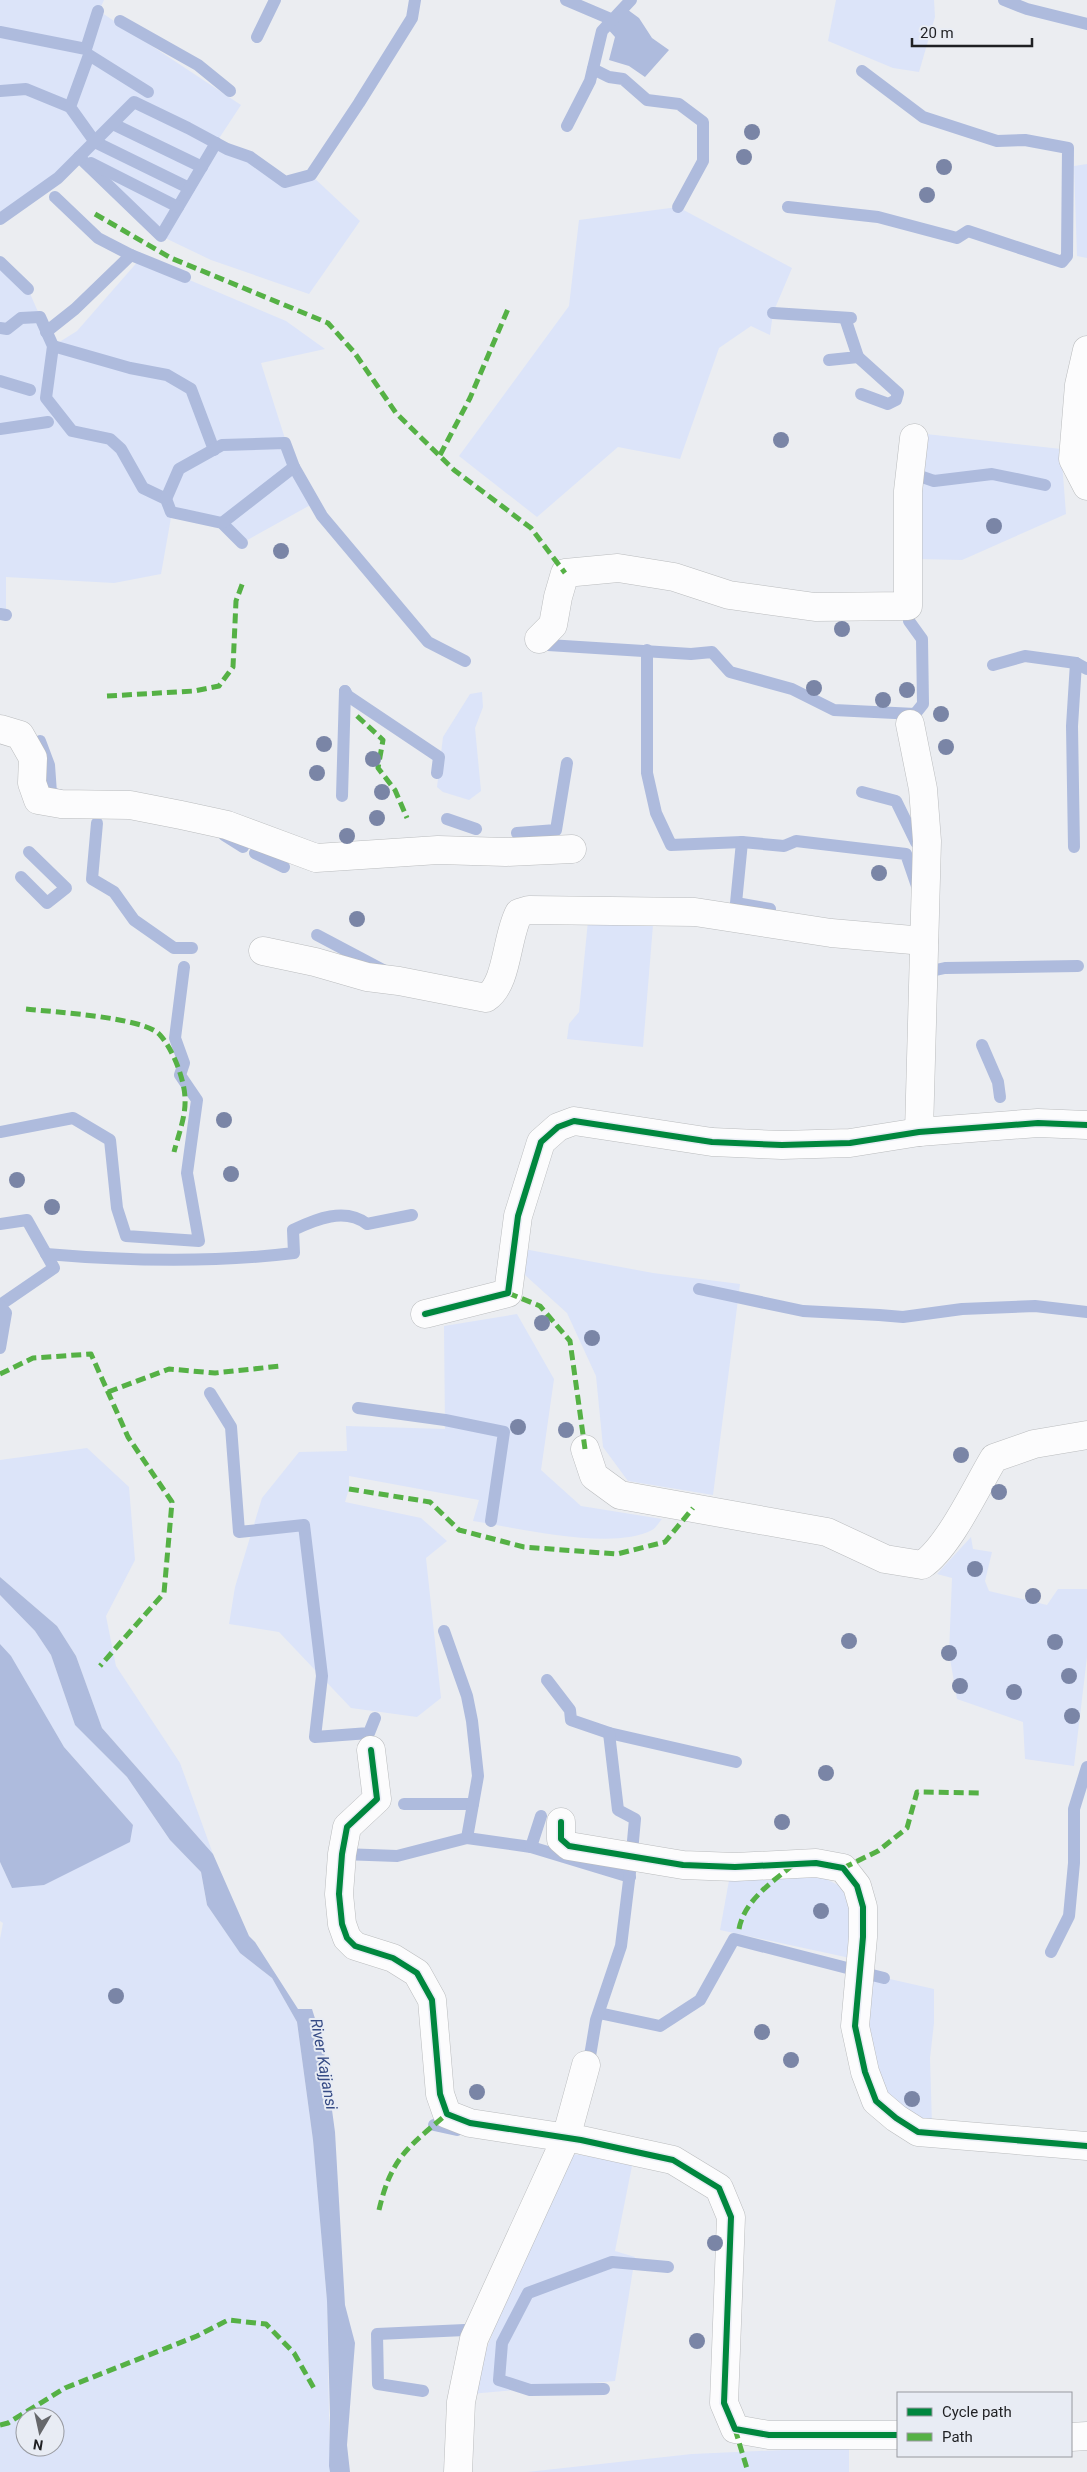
<svg xmlns="http://www.w3.org/2000/svg" width="1087" height="2472" font-family="Roboto,sans-serif">
	<style>
		.green { fill: #dce4f9; fill-rule: evenodd }
		.water { fill: #aebbdd }
		.lines { fill: none; stroke-linecap: round; stroke-linejoin: round }
		.stream { stroke: #aebbdd; stroke-width: 12 }
		.minor-casing { stroke: #babcbe; stroke-width: 29 }
		.minor { stroke: #fcfcfd; stroke-width: 28 }
		.quiet { stroke: #55b145; stroke-width: 5; stroke-dasharray: 10 5; stroke-linecap: butt }
		.cycleway-casing { stroke: #e8ecf4; stroke-width: 9 }
		.cycleway { stroke: #00873e; stroke-width: 6 }
		.tree { fill: #7a85a6 }
		.labels { text-anchor: middle; dominant-baseline: central; stroke-width: 4; stroke-linejoin: round; paint-order: stroke }
		.water-label { font-size: 16px; font-style: italic; fill: #364b85; stroke: #e8ecf4 }
	</style>
	<rect width="100%" height="100%" fill="#ebedf1"/>
	<g class="green">
		<polygon points="0,0 104,0 99,11 241,105 216,143 285,182 311,175 360,221 309,294 211,260 161,236 79,157 58,178 0,219"/>
		<polygon points="836,0 934,0 935,17 919,72 893,68 828,41"/>
		<polygon points="1087,164 1087,258 1077,256 1074,166"/>
		<polygon points="678,207 792,268 773,313 770,335 751,326 719,348 680,459 618,447 537,517 459,456 569,306 579,220"/>
		<polygon points="140,259 286,321 325,349 261,363 294,467 314,503 242,543 222,523 172,512 161,574 114,583 6,577 6,615 0,615 0,262 28,289 53,346 77,331"/>
		<polygon points="926,434 1061,449 1066,514 962,560 917,559 916,493"/>
		<polygon points="482,692 483,707 475,728 481,791 469,800 443,792 437,787 443,737 470,694"/>
		<polygon points="588,921 653,925 643,1047 567,1039 569,1024 579,1012"/>
		<polygon points="524,1249 653,1273 740,1284 713,1495 628,1481 603,1447 596,1376 567,1313 525,1275"/>
		<path d="M517 1314 554 1379 541 1470 581 1506 662 1519C659 1522 656 1528 652 1530 613 1551 518 1528 473 1521L479 1500 349 1476V1489L345 1502 421 1518 447 1541 426 1558 441 1698 417 1717 351 1708 279 1632 229 1624 235 1587 262 1498 299 1452 347 1451 346 1426 445 1429 444 1326Z"/>
		<polygon points="87,1448 129,1487 135,1560 106,1616 116,1666 180,1763 213,1854 102,1728 76,1656 57,1626 0,1577 0,1460"/>
		<polygon points="971,1537 973,1549 992,1552 985,1581 989,1591 1047,1605 1058,1589 1087,1589 1087,1657 1074,1766 1025,1759 1023,1722 957,1699 949,1653 952,1578 937,1574"/>
		<path d="M0 1595 35 1631 51 1655 75 1725 127 1777 170 1840 201 1872 207 1905 240 1953 272 1978 297 2022 313 2140 327 2301 330 2472H0V1939L3 1923 0 1921V1862L12 1888 133 1825 64 1747 11 1657 0 1644ZM25 2417H55V2447H25Z"/>
		<polygon points="730,1875 820,1876 840,1886 857,1912 850,1958 720,1930"/>
		<polygon points="872,1975 934,1989 934,2023 930,2058 932,2125 883,2095 868,2026"/>
		<polygon points="572,2154 633,2161 615,2251 635,2257 615,2381 470,2394 511,2283"/>
		<polygon points="849,2447 849,2472 527,2472 692,2454"/>
	</g>
	<g class="water">
		<polygon points="624,7 639,18 652,38 669,50 645,77 629,66 609,60 615,37 606,27"/>
		<polygon points="0,1577 57,1626 76,1656 102,1728 213,1854 249,1936 255,1942 298,2009 312,2009 323,2044 335,2132 345,2305 355,2343 347,2445 350,2472 330,2472 329,2466 330,2415 327,2301 313,2140 297,2022 272,1978 240,1953 207,1905 201,1872 170,1840 127,1777 75,1725 51,1655 35,1631 0,1595"/>
		<polygon points="0,1644 11,1656 64,1747 133,1825 130,1842 44,1885 12,1888 0,1862"/>
	</g>
	<g class="lines">
		<g class="stream">
			<polyline points="566,0 613,20"/>
			<polyline points="1004,0 1027,9 1087,24"/>
			<polyline points="120,21 198,65 230,91"/>
			<polyline points="0,32 86,49 98,11"/>
			<polyline points="257,37 275,0"/>
			<polyline points="593,69 609,77 623,79 647,100 679,104 703,122 703,161 678,207"/>
			<polyline points="0,91 26,89 70,107"/>
			<polyline points="148,92 89,55 70,107 95,142 189,188"/>
			<polyline points="113,124 202,167"/>
			<polyline points="567,126 590,81 602,31 631,0"/>
			<polyline points="79,157 161,236 216,143"/>
			<polyline points="91,163 178,207"/>
			<polyline points="788,207 878,217 957,238 968,231 1062,262 1067,256 1068,148 1025,140 997,141 923,117 862,71"/>
			<polyline points="0,219 58,178 134,102 188,128 227,149 250,157 285,182 311,175 359,103 412,18 415,0"/>
			<polyline points="131,255 185,277"/>
			<polyline points="0,262 28,289"/>
			<polyline points="773,313 851,318"/>
			<polyline points="0,328 7,329 21,318 40,317 53,346 46,398 72,431 110,439 121,449 143,488 166,499 171,512 222,523 242,543"/>
			<polyline points="46,332 75,309 131,255 98,238 55,197"/>
			<polyline points="53,346 130,368 167,375 191,389 214,450"/>
			<polyline points="858,357 898,393 896,400 888,404 861,394"/>
			<polyline points="829,360 858,357 845,318"/>
			<polyline points="0,381 30,390"/>
			<polyline points="0,429 48,422"/>
			<polyline points="294,467 322,516 428,642 465,661"/>
			<polyline points="908,472 934,481 992,474 1045,485"/>
			<polyline points="166,499 179,469 222,445 285,443 294,467 222,523"/>
			<polyline points="0,614 6,615"/>
			<polyline points="548,645 691,654 712,652 730,672 792,689 834,710 915,714 923,704 922,639 909,621"/>
			<polyline points="647,650 647,773 656,813 671,845 742,842 784,846 796,841 906,854 917,886"/>
			<polyline points="993,665 1025,656 1076,663 1087,669"/>
			<polyline points="345,691 348,696 439,757 437,773"/>
			<polyline points="40,741 49,765 51,793 62,796"/>
			<polyline points="862,792 896,801 916,842"/>
			<polyline points="342,796 345,691"/>
			<polyline points="447,819 476,829"/>
			<polyline points="97,823 92,879 114,892 134,920 174,948 192,948"/>
			<polyline points="517,833 556,830 567,763"/>
			<polyline points="224,835 243,847"/>
			<polyline points="742,842 736,903 770,909"/>
			<polyline points="1074,847 1072,726 1076,663"/>
			<polyline points="255,853 284,867"/>
			<polyline points="21,877 47,903 66,888 29,852"/>
			<polyline points="317,935 385,971"/>
			<polyline points="931,961 931,971 945,968 1078,966"/>
			<polyline points="982,1045 998,1082 1000,1097"/>
			<polyline points="0,1132 73,1118 110,1140 117,1208 126,1236 199,1241 187,1173 197,1100 180,1075 184,1063 175,1038 184,967"/>
			<polyline points="0,1224 27,1220 54,1268 0,1305"/>
			<path d="M46 1254C128 1261 212 1263 294 1253L293 1230C316 1219 345 1207 367 1224L412 1215"/>
			<polyline points="699,1289 803,1311 879,1315 903,1317 962,1309 1035,1306 1087,1312"/>
			<polyline points="0,1306 6,1313 0,1348"/>
			<polyline points="210,1393 231,1427 239,1532 304,1525 322,1676 315,1737 369,1733 375,1718"/>
			<polyline points="358,1408 445,1420 504,1432 491,1521"/>
			<polyline points="547,1680 570,1710 571,1720 609,1733 736,1762"/>
			<polyline points="609,1733 618,1810 635,1819 632,1852"/>
			<polyline points="404,1804 473,1804"/>
			<polyline points="467,1838 531,1847 630,1877"/>
			<polyline points="531,1847 541,1816"/>
			<polyline points="342,1854 397,1856 467,1838 478,1776 472,1721 467,1696 444,1631"/>
			<polyline points="1051,1952 1069,1916 1074,1863 1074,1809 1087,1767"/>
			<polyline points="872,1975 884,1978"/>
			<polyline points="599,2013 660,2026 700,2000 734,1939 851,1969"/>
			<polyline points="588,2068 596,2020 621,1946 631,1864"/>
			<polyline points="434,2125 457,2130"/>
			<polyline points="604,2389 530,2390 499,2380 502,2343 528,2293 612,2262 668,2267"/>
			<polyline points="423,2391 378,2384 377,2334 465,2330"/>
		</g>
		<g class="minor-casing">
			<g id="minor">
				<polyline points="1087,350 1079,385 1073,459 1087,486"/>
				<polyline points="539,639 553,625 558,597 565,573 618,568 674,577 729,595 815,607 908,606 908,491 914,438"/>
				<polyline points="910,724 923,789 927,841 919,1132"/>
				<polyline points="0,729 20,735 33,758 32,783 38,800 61,804 130,805 181,815 227,825 316,858 438,850 506,852 572,849"/>
				<path d="M263 951 315 962 367 977 399 981 486 998C508 984 506 937 519 913L529 910 695 912 831 933 924 941"/>
				<polyline points="425,1314 508,1293 518,1216 541,1142 558,1127 574,1121 712,1142 782,1145 850,1143 919,1132 1038,1123 1087,1125"/>
				<path d="M585 1449 594 1476 620 1495 827 1532 885 1559 922 1565C949 1547 977 1486 994 1458L1034 1444 1087 1435"/>
				<polyline points="371,1750 377,1799 347,1827 342,1854 339,1894 342,1924 347,1938 355,1946 393,1958 417,1973 432,2000 440,2094 447,2114 470,2123 581,2140 673,2160 719,2188 731,2217 724,2403 735,2429 769,2435 898,2435"/>
				<polyline points="561,1822 561,1839 569,1846 683,1865 735,1867 816,1863 843,1868 857,1886 863,1907 863,1937 855,2026 865,2072 876,2101 896,2118 918,2132 1087,2146"/>
				<polyline points="1071,2437 1087,2436"/>
				<polyline points="458,2472 461,2402 474,2339 566,2138 586,2065"/>
			</g>
		</g>
		<use href="#minor" class="minor"/>
		<g class="quiet">
			<polyline points="95,214 171,258 328,323 354,352 396,413 454,470 531,528 565,573"/>
			<polyline points="440,455 470,398 508,309"/>
			<polyline points="107,696 194,691 219,686 233,667 236,601 243,582"/>
			<polyline points="357,716 383,740 378,768 395,790 407,818"/>
			<path d="M26 1009C52 1012 145 1017 160 1035 173 1049 185 1081 185 1099 186 1116 178 1136 174 1152"/>
			<polyline points="508,1293 540,1306 570,1341 585,1449"/>
			<polyline points="0,1374 33,1358 91,1354 128,1437 172,1502 164,1593 100,1666"/>
			<polyline points="108,1392 169,1369 215,1373 281,1366"/>
			<polyline points="349,1489 430,1502 459,1530 524,1547 617,1554 665,1542 693,1508"/>
			<polyline points="843,1868 878,1851 907,1828 917,1792 980,1793"/>
			<path d="M739 1929C744 1901 772 1882 793 1865"/>
			<path d="M379 2210C391 2158 408 2147 447 2114"/>
			<polyline points="0,2425 8,2423 65,2388 197,2336 228,2320 266,2324 294,2353 315,2390"/>
			<polyline points="735,2429 748,2472"/>
		</g>
		<g class="cycleway-casing">
			<g id="cycleway">
				<polyline points="425,1314 508,1293 518,1216 541,1142 558,1127 574,1121 712,1142 782,1145 850,1143 919,1132 1038,1123 1087,1125"/>
				<polyline points="371,1750 377,1799 347,1827 342,1854 339,1894 342,1924 347,1938 355,1946 393,1958 417,1973 432,2000 440,2094 447,2114 470,2123 581,2140 673,2160 719,2188 731,2217 724,2403 735,2429 769,2435 898,2435"/>
				<polyline points="561,1822 561,1839 569,1846 683,1865 735,1867 816,1863 843,1868 857,1886 863,1907 863,1937 855,2026 865,2072 876,2101 896,2118 918,2132 1087,2146"/>
			</g>
		</g>
		<use href="#cycleway" class="cycleway"/>
	</g>
	<g class="tree">
		<circle cx="752" cy="132" r="8"/>
		<circle cx="744" cy="157" r="8"/>
		<circle cx="944" cy="167" r="8"/>
		<circle cx="927" cy="195" r="8"/>
		<circle cx="781" cy="440" r="8"/>
		<circle cx="994" cy="526" r="8"/>
		<circle cx="281" cy="551" r="8"/>
		<circle cx="842" cy="629" r="8"/>
		<circle cx="814" cy="688" r="8"/>
		<circle cx="907" cy="690" r="8"/>
		<circle cx="883" cy="700" r="8"/>
		<circle cx="941" cy="714" r="8"/>
		<circle cx="324" cy="744" r="8"/>
		<circle cx="946" cy="747" r="8"/>
		<circle cx="373" cy="759" r="8"/>
		<circle cx="317" cy="773" r="8"/>
		<circle cx="382" cy="792" r="8"/>
		<circle cx="377" cy="818" r="8"/>
		<circle cx="347" cy="836" r="8"/>
		<circle cx="879" cy="873" r="8"/>
		<circle cx="357" cy="919" r="8"/>
		<circle cx="224" cy="1120" r="8"/>
		<circle cx="231" cy="1174" r="8"/>
		<circle cx="17" cy="1180" r="8"/>
		<circle cx="52" cy="1207" r="8"/>
		<circle cx="542" cy="1323" r="8"/>
		<circle cx="592" cy="1338" r="8"/>
		<circle cx="518" cy="1427" r="8"/>
		<circle cx="566" cy="1430" r="8"/>
		<circle cx="961" cy="1455" r="8"/>
		<circle cx="999" cy="1492" r="8"/>
		<circle cx="975" cy="1569" r="8"/>
		<circle cx="1033" cy="1596" r="8"/>
		<circle cx="849" cy="1641" r="8"/>
		<circle cx="1055" cy="1642" r="8"/>
		<circle cx="949" cy="1653" r="8"/>
		<circle cx="1069" cy="1676" r="8"/>
		<circle cx="960" cy="1686" r="8"/>
		<circle cx="1014" cy="1692" r="8"/>
		<circle cx="1072" cy="1716" r="8"/>
		<circle cx="826" cy="1773" r="8"/>
		<circle cx="782" cy="1822" r="8"/>
		<circle cx="821" cy="1911" r="8"/>
		<circle cx="116" cy="1996" r="8"/>
		<circle cx="762" cy="2032" r="8"/>
		<circle cx="791" cy="2060" r="8"/>
		<circle cx="477" cy="2092" r="8"/>
		<circle cx="912" cy="2099" r="8"/>
		<circle cx="715" cy="2243" r="8"/>
		<circle cx="697" cy="2341" r="8"/>
	</g>
	<g class="labels">
		<g class="water-label">
			<text transform="translate(324 2064) rotate(80)">River Kajjansi</text>
		</g>
	</g>
	<rect x="897" y="2392" width="175" height="65" fill="#e8ecf4" stroke="#989aa0"/>
	<rect x="907" y="2408" width="25" height="8" fill="#00873e" stroke="#989aa0"/>
	<text x="942" y="2417" font-size="15" fill="#1f2023">Cycle path</text>
	<rect x="907" y="2433" width="25" height="8" fill="#55b145" stroke="#989aa0"/>
	<text x="942" y="2442" font-size="15" fill="#1f2023">Path</text>
	<g transform="translate(40 2432) rotate(189)"><circle r="24" fill="#e8ecf4" stroke="#989aa0"/>
	<path d="M0-4L9 19L0 12L-9 19Z" fill="#66686b"/>
	<text y="-8" font-size="14" font-weight="bold" text-anchor="middle" fill="#1f2023">N</text>
	</g>
	<path d="M912 38v8h120v-8" fill="none" stroke="#1f2023" stroke-width="2.5"/>
	<text x="920" y="38" font-size="15" fill="#1f2023" stroke="#e8ecf4" stroke-width="4" paint-order="stroke">20 m</text>
</svg>
